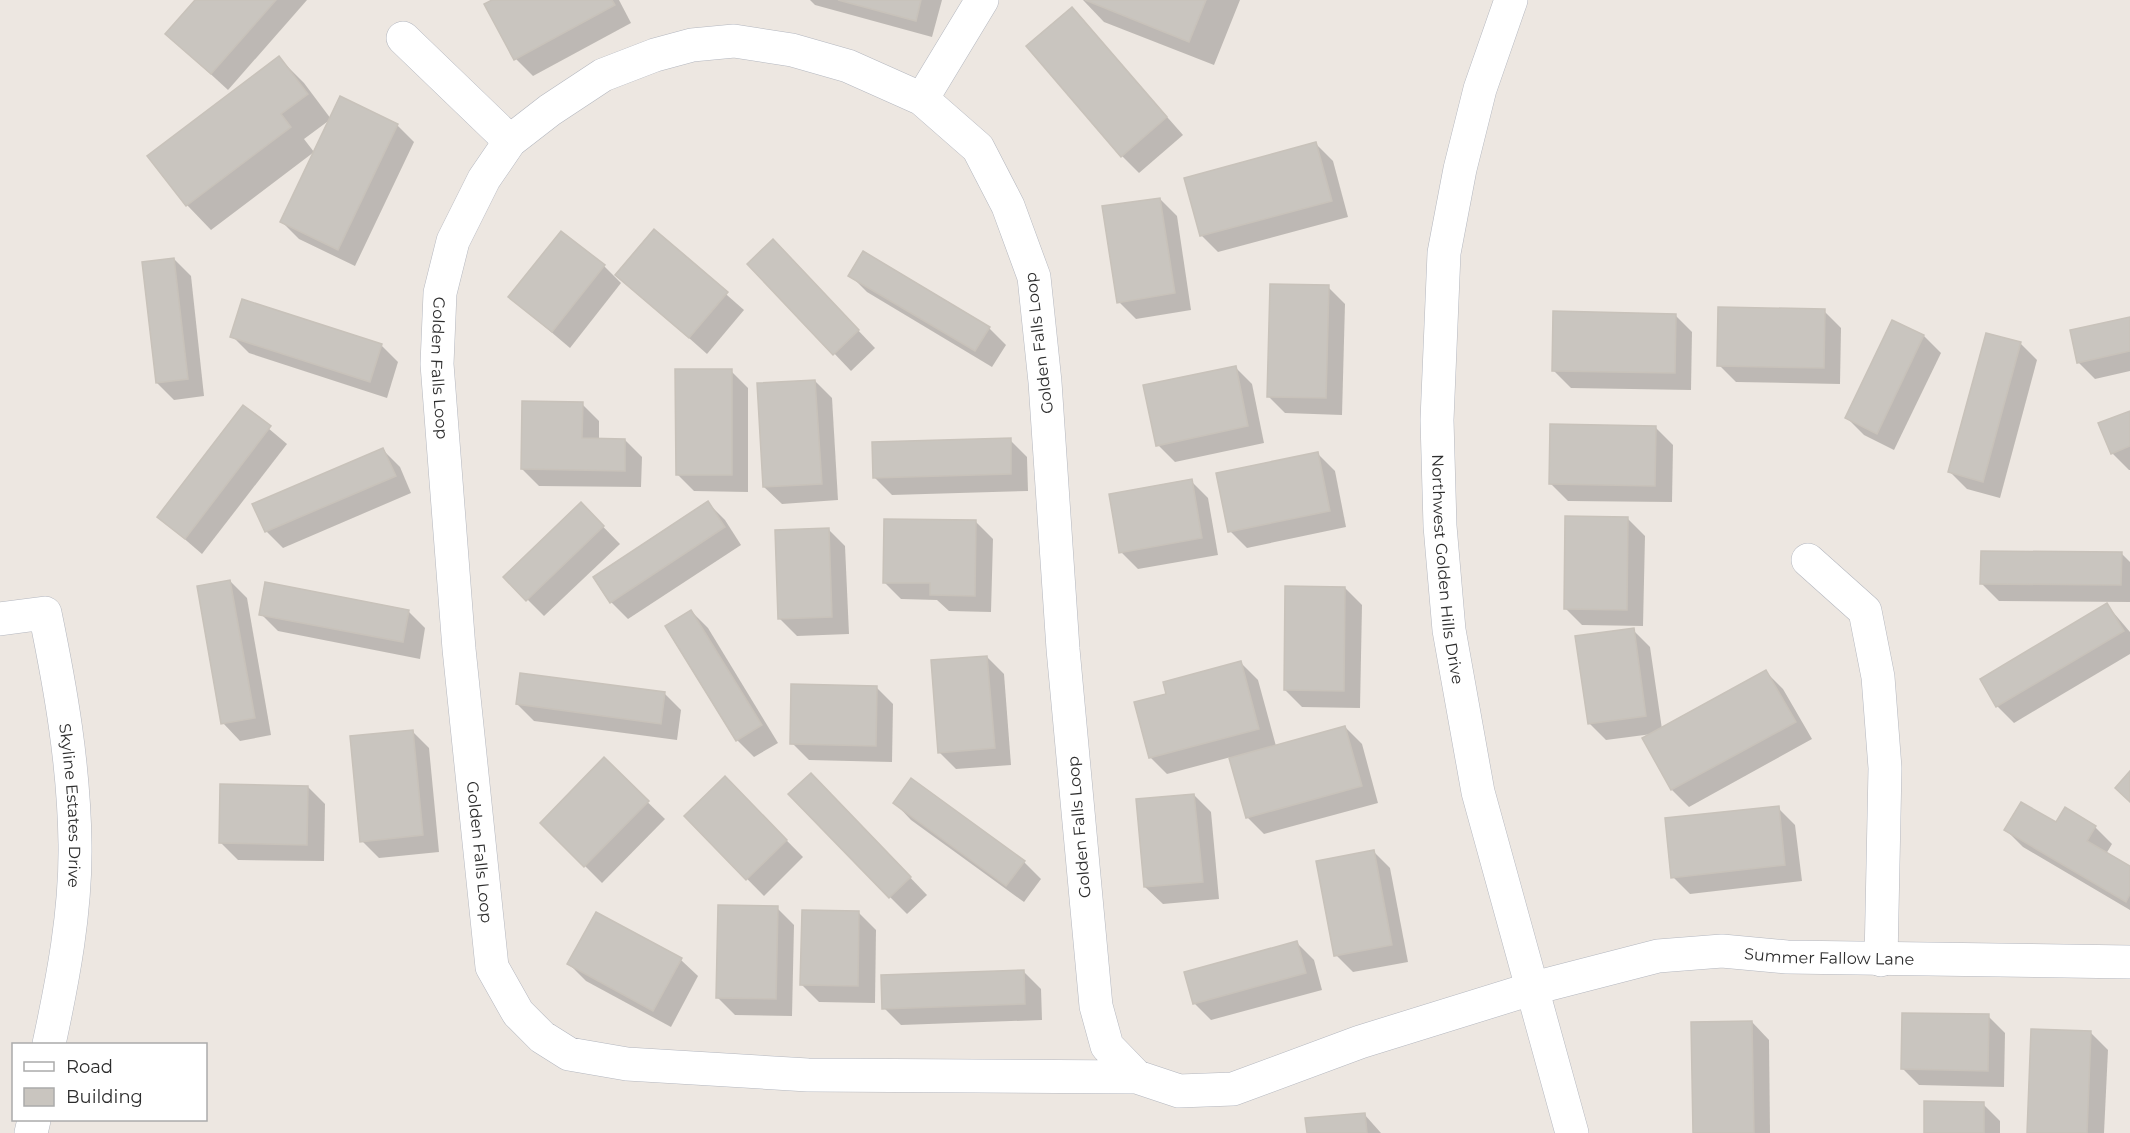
<svg xmlns="http://www.w3.org/2000/svg" width="2130" height="1133" font-family="Montserrat,sans-serif">
	<style>
		.shadow { fill: #0003 }
		.building { fill: #c9c5bf; stroke: #c8c2ba; stroke-width: 1.5 }
		.lines { fill: none; stroke-linecap: round; stroke-linejoin: round }
		.minor-casing { stroke: #b4b7bf; stroke-width: 34 }
		.minor { stroke: #fff; stroke-width: 33 }
		.labels { text-anchor: middle; dominant-baseline: central; stroke-width: 4.5; stroke-linejoin: round; paint-order: stroke }
		.street-label { font-size: 16px; fill: #2d2d2d; stroke: #fff }
	</style>
	<rect width="100%" height="100%" fill="#ede7e1"/>
	<g class="shadow">
		<polygon points="197,0 307,0 228,90 167,34"/>
		<polygon points="495,0 619,0 631,23 533,76 516,59"/>
		<polygon points="810,0 942,0 932,37 815,5"/>
		<polygon points="1083,0 1240,0 1214,65 1104,22"/>
		<polygon points="1072,9 1183,135 1139,173 1122,156"/>
		<polygon points="279,58 304,83 331,119 397,125 414,142 355,266 299,239 282,222 331,119 304,139 314,152 211,230 187,205 149,157"/>
		<polygon points="1316,144 1333,161 1348,217 1218,252 1201,235"/>
		<polygon points="1160,199 1177,216 1191,310 1136,319 1119,302"/>
		<polygon points="654,231 744,310 707,354 617,274"/>
		<polygon points="789,258 875,348 851,371 749,264"/>
		<polygon points="174,259 191,276 204,396 174,400 157,383"/>
		<polygon points="604,266 621,283 570,348 510,297"/>
		<polygon points="850,275 989,328 1006,345 992,367 867,292"/>
		<polygon points="1328,287 1345,304 1342,415 1285,413 1268,396"/>
		<polygon points="1824,311 1841,328 1840,384 1736,382 1719,365"/>
		<polygon points="1675,315 1692,332 1691,390 1571,388 1554,371"/>
		<polygon points="2130,318 2130,371 2095,379 2078,362"/>
		<polygon points="232,336 381,345 398,362 387,398 249,353"/>
		<polygon points="1924,336 1941,353 1894,450 1864,435 1847,418"/>
		<polygon points="2020,343 2037,360 2000,498 1967,489 1950,472"/>
		<polygon points="1235,367 1252,384 1264,443 1175,462 1158,445"/>
		<polygon points="731,371 748,388 748,492 694,491 677,474"/>
		<polygon points="815,381 832,398 838,500 782,504 764,487"/>
		<polygon points="582,404 599,421 599,440 625,440 642,457 641,487 539,486 522,469"/>
		<polygon points="243,407 287,444 202,554 159,517"/>
		<polygon points="2130,412 2130,470 2129,470 2112,453"/>
		<polygon points="1656,428 1673,445 1672,502 1568,501 1551,484"/>
		<polygon points="1010,440 1027,457 1028,491 892,495 875,478"/>
		<polygon points="383,450 400,467 411,493 283,548 266,531"/>
		<polygon points="1318,454 1335,471 1346,527 1247,548 1230,531"/>
		<polygon points="1191,481 1208,498 1218,555 1138,569 1121,552"/>
		<polygon points="708,503 725,520 741,545 628,619 611,602"/>
		<polygon points="581,504 620,544 544,616 505,577"/>
		<polygon points="1628,519 1645,536 1643,626 1582,625 1565,608"/>
		<polygon points="976,522 993,539 991,612 949,611 937,600 901,599 884,582"/>
		<polygon points="828,529 845,546 849,634 797,636 780,619"/>
		<polygon points="2121,553 2130,562 2130,602 1999,601 1982,584"/>
		<polygon points="230,581 247,598 271,735 240,741 223,723"/>
		<polygon points="1345,588 1362,605 1360,708 1302,707 1285,690"/>
		<polygon points="2107,605 2130,632 2130,654 2014,723 1997,706"/>
		<polygon points="408,611 425,628 420,659 278,631 261,614"/>
		<polygon points="691,611 708,628 778,743 754,757 737,740"/>
		<polygon points="1633,630 1650,647 1662,729 1766,672 1783,689 1812,739 1689,807 1672,790 1644,738 1652,734 1606,740 1589,723"/>
		<polygon points="987,657 1004,674 1011,765 956,769 939,752"/>
		<polygon points="1241,663 1258,680 1276,746 1345,727 1362,744 1378,803 1264,834 1247,817 1231,757 1167,774 1150,757 1168,695"/>
		<polygon points="876,687 893,704 892,762 809,760 792,743"/>
		<polygon points="664,693 681,710 677,740 534,721 517,704"/>
		<polygon points="412,731 429,748 439,852 379,858 362,841"/>
		<polygon points="604,760 665,819 602,883 542,823"/>
		<polygon points="725,778 803,857 764,896 686,817"/>
		<polygon points="308,787 325,804 324,861 238,860 221,843"/>
		<polygon points="828,792 927,895 907,914 890,897"/>
		<polygon points="1194,795 1211,812 1219,899 1163,904 1145,887"/>
		<polygon points="895,803 1024,862 1041,879 1024,902 911,820"/>
		<polygon points="1778,808 1795,825 1802,881 1690,894 1673,877"/>
		<polygon points="2066,809 2095,827 2112,844 2106,854 2130,868 2130,910 2023,847 2006,830 2057,824"/>
		<polygon points="1373,851 1390,868 1408,962 1353,972 1336,955"/>
		<polygon points="777,908 794,925 792,1016 735,1015 718,998"/>
		<polygon points="859,913 876,930 875,1003 819,1002 802,985"/>
		<polygon points="1297,943 1314,960 1322,990 1211,1020 1194,1003"/>
		<polygon points="681,960 698,976 671,1027 586,981 569,964"/>
		<polygon points="1024,972 1041,989 1042,1020 901,1025 884,1008"/>
		<polygon points="1988,1016 2005,1033 2004,1087 1919,1085 1902,1068"/>
		<polygon points="1752,1022 1769,1040 1770,1133 1694,1133"/>
		<polygon points="2091,1033 2108,1050 2104,1133 2028,1133"/>
		<polygon points="1983,1104 2000,1121 2000,1133 1925,1133"/>
		<polygon points="1364,1114 1381,1133 1308,1133"/>
	</g>
	<g class="building">
		<polygon points="195,0 276,0 211,74 165,34"/>
		<polygon points="492,0 612,0 615,5 514,60 484,4"/>
		<polygon points="838,0 921,0 916,21"/>
		<polygon points="1085,0 1206,0 1189,42"/>
		<polygon points="1072,7 1167,117 1121,157 1026,46"/>
		<polygon points="279,56 308,94 281,114 291,127 186,206 147,156"/>
		<polygon points="340,96 398,124 338,250 280,222"/>
		<polygon points="1316,142 1332,201 1200,236 1184,178"/>
		<polygon points="1160,198 1175,293 1117,303 1102,206"/>
		<polygon points="654,229 728,292 689,338 615,275"/>
		<polygon points="561,231 605,265 552,332 508,297"/>
		<polygon points="773,239 859,330 833,355 747,264"/>
		<polygon points="863,251 990,327 975,351 848,276"/>
		<polygon points="174,258 188,379 156,383 142,262"/>
		<polygon points="1270,284 1329,285 1326,398 1267,397"/>
		<polygon points="242,299 382,344 370,382 230,337"/>
		<polygon points="1718,307 1825,309 1824,368 1717,366"/>
		<polygon points="1553,311 1676,314 1675,373 1552,371"/>
		<polygon points="2130,317 2130,351 2077,363 2070,330"/>
		<polygon points="1892,320 1924,335 1877,434 1845,418"/>
		<polygon points="1986,333 2021,342 1983,482 1948,472"/>
		<polygon points="1236,366 1248,426 1156,446 1143,385"/>
		<polygon points="675,369 732,369 732,475 676,475"/>
		<polygon points="815,380 822,484 763,487 757,383"/>
		<polygon points="522,401 583,402 582,438 625,439 625,471 521,469"/>
		<polygon points="243,405 271,426 185,539 157,517"/>
		<polygon points="2130,411 2130,446 2111,454 2098,423"/>
		<polygon points="1550,424 1656,426 1655,486 1549,484"/>
		<polygon points="1011,438 1011,474 873,478 872,442"/>
		<polygon points="383,448 396,476 265,532 252,504"/>
		<polygon points="1318,452 1330,511 1228,532 1216,473"/>
		<polygon points="1192,479 1202,538 1119,553 1109,494"/>
		<polygon points="708,501 725,527 610,603 593,577"/>
		<polygon points="581,502 604,526 526,601 503,577"/>
		<polygon points="1565,516 1628,517 1627,610 1564,609"/>
		<polygon points="884,519 976,520 975,596 930,595 930,583 883,583"/>
		<polygon points="829,528 832,617 778,619 775,530"/>
		<polygon points="1981,551 2122,552 2121,585 1980,584"/>
		<polygon points="230,580 255,718 221,724 197,586"/>
		<polygon points="265,582 409,610 403,642 259,615"/>
		<polygon points="1285,586 1345,587 1344,691 1284,690"/>
		<polygon points="2107,603 2124,631 1996,707 1980,679"/>
		<polygon points="691,610 762,725 736,741 665,626"/>
		<polygon points="1634,628 1646,716 1588,724 1575,636"/>
		<polygon points="987,656 995,748 938,753 931,660"/>
		<polygon points="1241,661 1259,729 1149,758 1134,702 1166,694 1163,682"/>
		<polygon points="1766,670 1796,722 1671,790 1642,738"/>
		<polygon points="520,673 665,692 661,724 516,704"/>
		<polygon points="791,684 877,686 876,746 790,744"/>
		<polygon points="1345,726 1362,786 1246,818 1229,758"/>
		<polygon points="413,730 423,835 360,842 350,736"/>
		<polygon points="604,757 649,801 584,867 540,823"/>
		<polygon points="2130,771 2130,802 2115,788"/>
		<polygon points="811,773 911,877 889,898 788,794"/>
		<polygon points="725,776 787,840 746,880 684,816"/>
		<polygon points="911,778 1025,861 1006,886 893,803"/>
		<polygon points="220,784 308,786 307,845 219,843"/>
		<polygon points="1194,794 1203,882 1144,887 1136,799"/>
		<polygon points="2021,802 2056,822 2065,807 2096,826 2087,841 2130,866 2130,894 2126,902 2004,830"/>
		<polygon points="1779,806 1785,865 1671,878 1665,818"/>
		<polygon points="1374,850 1392,945 1334,956 1316,861"/>
		<polygon points="718,905 778,906 776,999 716,998"/>
		<polygon points="802,910 859,911 858,986 800,985"/>
		<polygon points="596,912 682,958 653,1011 567,964"/>
		<polygon points="1297,941 1306,973 1193,1004 1184,972"/>
		<polygon points="1024,970 1025,1004 882,1009 881,975"/>
		<polygon points="1902,1013 1989,1014 1988,1071 1901,1069"/>
		<polygon points="1752,1021 1754,1133 1693,1133 1691,1022"/>
		<polygon points="2031,1029 2091,1031 2087,1133 2027,1133"/>
		<polygon points="1924,1101 1984,1102 1984,1133 1924,1133"/>
		<polygon points="1365,1113 1367,1133 1307,1133 1305,1118"/>
	</g>
	<g class="lines">
		<g class="minor-casing">
			<g id="minor">
				<path id="s1" d="M1511 0 1480 89 1460 169 1444 253 1437 420 1440 526 1449 630 1478 792 1572 1133"/>
				<polyline points="403,38 510,141"/>
				<polyline points="922,99 982,0"/>
				<polyline points="1808,560 1865,611 1878,677 1885,768 1881,960"/>
				<path id="s2" d="M0 619 45 613C61 690 74 766 75 844 76 911 63 979 49 1044"/>
				<path id="s3" d="M1137 1077 1107 1046 1096 1006 1063 649 1045 382 1034 277 1008 206 978 148 922 99 848 66 792 50 734 41 692 45 655 55 603 75 550 110 510 141 484 179 453 241 440 293 437 364 459 649 492 967 518 1013 542 1037 569 1054 627 1064 808 1075 1137 1077 1179 1091 1233 1089 1360 1042 1534 988 1658 956 1722 951 1787 957 2130 962"/>
				<polyline points="31,1133 34,1120"/>
			</g>
		</g>
		<use href="#minor" class="minor"/>
	</g>
	<g class="labels">
		<g class="street-label">
			<text transform="translate(1039 343) rotate(-97)">Golden Falls Loop</text>
			<text stroke="none"><textPath href="#s3" startOffset="1724">Golden Falls Loop</textPath></text>
			<text stroke="none"><textPath href="#s1" startOffset="579">Northwest Golden Hills Drive</textPath></text>
			<text stroke="none"><textPath href="#s2" startOffset="240">Skyline Estates Drive</textPath></text>
			<text transform="translate(1079 827) rotate(-95)">Golden Falls Loop</text>
			<text stroke="none"><textPath href="#s3" startOffset="2210">Golden Falls Loop</textPath></text>
			<text stroke="none"><textPath href="#s3" startOffset="3729">Summer Fallow Lane</textPath></text>
		</g>
	</g>
	<rect x="12" y="1043" width="195" height="78" fill="#ffffff" stroke="#ababab" stroke-width="1.5"/>
	<rect x="24" y="1062" width="30" height="9" fill="#ffffff" stroke="#ababab" stroke-width="1.5"/>
	<text x="66" y="1073" font-size="18" fill="#2d2d2d">Road</text>
	<rect x="24" y="1088" width="30" height="18" fill="#c9c5bf" stroke="#ababab" stroke-width="1.5"/>
	<text x="66" y="1103" font-size="18" fill="#2d2d2d">Building</text>
</svg>
